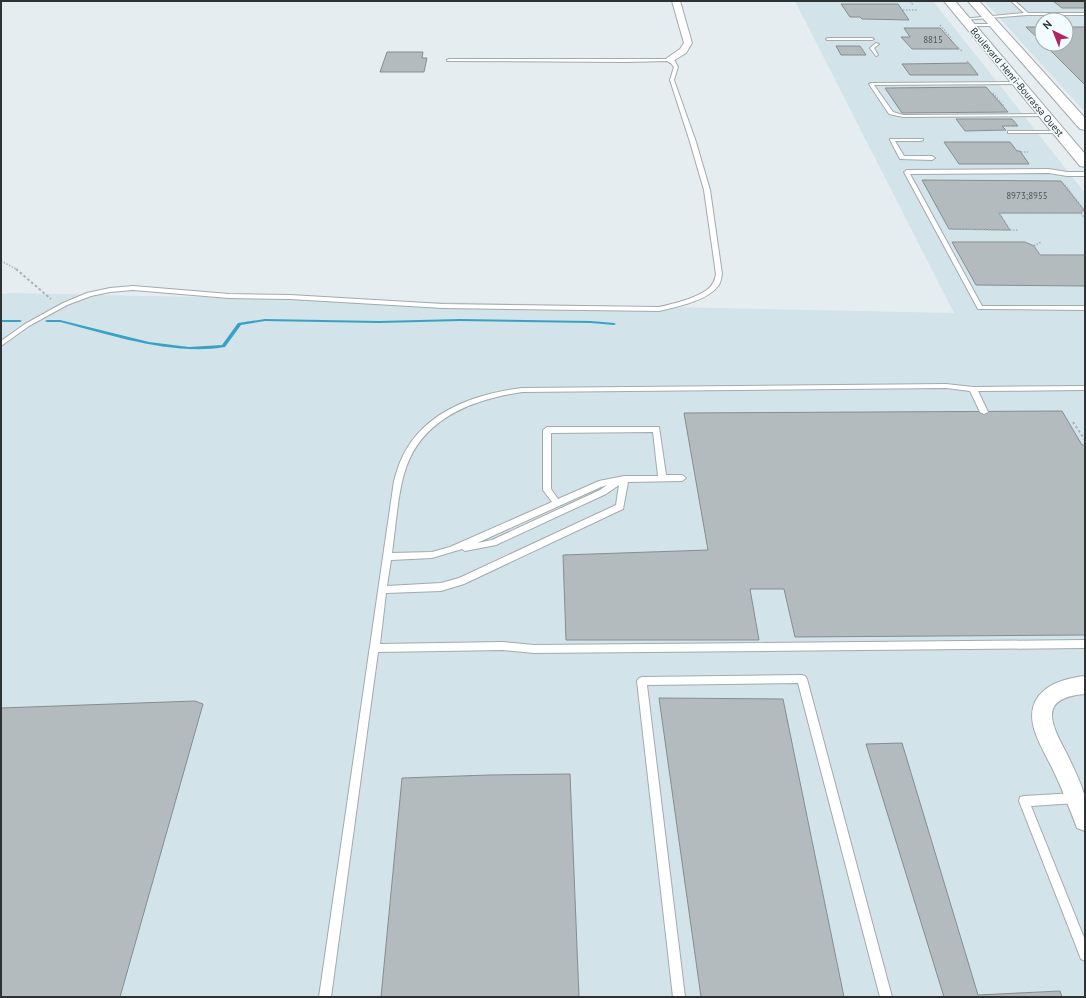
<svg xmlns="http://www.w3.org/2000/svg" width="1086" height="998" font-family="'PT Sans',sans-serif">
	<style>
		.built { fill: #d2e3e9; fill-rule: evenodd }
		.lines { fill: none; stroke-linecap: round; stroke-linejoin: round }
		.stream { fill: #39a2c3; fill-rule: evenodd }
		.building { fill: #b3bbbe; stroke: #858d8f }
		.service-casing { stroke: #a3aaad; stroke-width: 2 }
		.minor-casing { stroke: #a3aaad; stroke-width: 2 }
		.primary-casing { stroke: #a3aaad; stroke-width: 2 }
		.path-far1 { stroke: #abb1b4; stroke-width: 1.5; stroke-dasharray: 1.5 1.5; stroke-linecap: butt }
		.path { stroke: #abb1b4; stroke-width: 2; stroke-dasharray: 2.5 2.5; stroke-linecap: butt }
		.service { fill: #fff; fill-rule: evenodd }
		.minor { fill: #fff; fill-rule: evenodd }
		.primary { fill: #fff; fill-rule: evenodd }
		.labels { text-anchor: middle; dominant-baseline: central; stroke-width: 3; stroke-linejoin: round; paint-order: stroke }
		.far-number-label { font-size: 9px; fill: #505456 }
		.far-street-label { font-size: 10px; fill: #2f3233; stroke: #f2fbfe }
	</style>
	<rect width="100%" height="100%" fill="#e5edf1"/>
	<g class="built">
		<polygon points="795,1 933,1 1085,193 1085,997 1,997 1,294 12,293 954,313"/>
		<path d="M984 1H1085V112ZM1042 20H1066V44H1042Z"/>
	</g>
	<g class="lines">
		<g class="stream">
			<path d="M265 319 379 321 460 319 591 321 614 323 616 324 614 325 591 323 460 321 379 323 265 321 241 325 225 347C172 356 111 335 60 322H47L45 321 47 320H60L149 342 189 347 222 345 238 323Z"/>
			<polygon points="1,320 20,320 22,321 20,322 1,322"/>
		</g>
	</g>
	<g class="building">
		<polygon points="1053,1 1085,1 1085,8 1062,8"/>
		<polygon points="841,4 898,4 909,20 862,19 860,17 850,17"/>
		<polygon points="1026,27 1042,27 1042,42"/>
		<polygon points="1066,27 1085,27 1085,85 1044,44 1066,44"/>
		<polygon points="904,28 940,28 959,49 912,49 901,37 910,37"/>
		<polygon points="836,46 860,46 866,55 841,55"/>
		<polygon points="387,52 423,52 422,58 427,58 424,72 380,72"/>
		<polygon points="969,63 978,75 910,75 902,64"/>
		<polygon points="986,87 1008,112 902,113 885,88"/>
		<polygon points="956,119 1012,119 1018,126 1002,126 1006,130 965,131"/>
		<polygon points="944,142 1010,142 1017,151 1020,151 1029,164 959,164"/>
		<polygon points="922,180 1061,181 1084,210 1081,213 999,213 1010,230 949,229"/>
		<polygon points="952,242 1025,242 1034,246 1040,255 1085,255 1085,286 976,285"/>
		<polygon points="1062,411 1082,445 1085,445 1085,635 795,637 784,589 750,589 759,640 566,640 563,555 708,550 684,413"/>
		<polygon points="659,698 783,699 844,997 701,997"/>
		<polygon points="195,701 203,704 120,997 1,997 1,708"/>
		<polygon points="902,743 978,995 1060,991 1062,997 944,997 866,744"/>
		<polygon points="570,774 579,997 381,997 402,778 489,775"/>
	</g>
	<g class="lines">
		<g class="service-casing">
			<g id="service">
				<polygon points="1011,1 1015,1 1028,13 1085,13 1085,15 1027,15 964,20 962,19 1024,13"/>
				<polygon points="969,24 995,24 997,25 995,26 968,26"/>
				<polygon points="828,38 872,38 874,39 872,40 827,40 826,39"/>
				<polygon points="876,43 879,44 874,48 878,55 876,56 870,48"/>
				<path d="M449 59H670L675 61 678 67 674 80 696 142 710 190 722 274C721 278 721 283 718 286 707 301 676 307 659 311L443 308 290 299 229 298 133 290 110 292 91 296 67 305 29 326 1 346V341L25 324 63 303 87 293 110 288 133 286 229 294 290 295 443 304 659 307C673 304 707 296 713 283 715 281 715 277 716 274L704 190 690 142 670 80 674 67 669 61 625 62 447 61V60Z"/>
				<polygon points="1018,82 1020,82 1020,84 874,85 893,112 903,115 1045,114 1047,115 1047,116 903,117 889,114 869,84 871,83"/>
				<polygon points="1008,131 1058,131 1060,132 1058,133 1008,133"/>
				<polygon points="890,139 923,139 923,140 921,141 895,141 904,156 932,156 935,158 932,160 900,159 890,140"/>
				<polygon points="1049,169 1067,172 1085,172 1085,176 1067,176 1049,173 910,174 982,306 1085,306 1085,310 978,309 904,172 907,170"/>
				<path d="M946 384 973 387 1085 386V390L978 391 988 412 984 414 980 412 970 391 946 388 522 392C477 399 429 415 409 460 398 484 396 526 392 553L432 552 450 547 552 502 543 490V430L547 427H659L666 475H682L686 478 682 481 628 482 623 509 464 584 441 591 386 593 380 644 503 642 534 645 1085 640V648L534 653 503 650 378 652 331 997H319L394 481C396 474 398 467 401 460 422 412 474 394 522 388ZM653 432 658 476H624L599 481 558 499 551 489V433ZM607 485 600 490 492 540 477 543 601 487ZM619 485 616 505 459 578 441 583 387 586 391 560 432 558 462 549 465 551 496 545 606 494Z"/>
				<polygon points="802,675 805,676 807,679 892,997 880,997 798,683 647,685 685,997 673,997 637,681 639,678 642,677"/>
				<polygon points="1076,793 1080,794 1081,798 1080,802 1076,803 1031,806 1085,940 1085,961 1081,959 1019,801 1020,797 1024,796"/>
			</g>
		</g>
		<g class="minor-casing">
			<g id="minor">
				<polygon points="672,1 680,1 692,43 686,53 670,63 666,60 667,58 680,49 684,43"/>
				<path d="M1085 676V694C1037 698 1051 724 1067 754 1073 767 1080 780 1084 794 1086 804 1085 820 1085 831L1077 828C1070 810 1063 791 1055 774 1048 759 1039 745 1034 729 1024 693 1055 679 1085 676Z"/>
			</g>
		</g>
		<g class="primary-casing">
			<g id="primary">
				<polygon points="944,1 955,1 1085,154 1085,167 1080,166"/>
				<polygon points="968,1 979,1 1085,118 1085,130 1080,129"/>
			</g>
		</g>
		<g class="path-far1">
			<polyline points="910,1 913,5"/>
			<polyline points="903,10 917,10"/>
			<polyline points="940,25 952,39"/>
			<polyline points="956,46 962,51"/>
			<polyline points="967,61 977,73"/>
			<polyline points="993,93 1004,106"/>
			<polyline points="1021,152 1028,152"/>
			<polyline points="1081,213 1085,219"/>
			<polyline points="949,229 1010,230 999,213 1081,213 1084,210 1065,185"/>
			<polyline points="1010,230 1018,230"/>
			<polyline points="957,242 1025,242 1034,246 1040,255 1085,255"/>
			<polyline points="1034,246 1041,242"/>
			<polyline points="1,261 18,270"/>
		</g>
		<g class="path">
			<polyline points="16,269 51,299"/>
			<polyline points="1073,422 1085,440"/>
		</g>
		<use href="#service" class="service"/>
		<use href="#minor" class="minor"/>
		<use href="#primary" class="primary"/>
	</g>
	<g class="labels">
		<g class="far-number-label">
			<text x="933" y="39">8815</text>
			<text x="1027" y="195">8973;8955</text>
		</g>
		<g class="far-street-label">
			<text transform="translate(1017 82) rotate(50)">Boulevard Henri-Bourassa Ouest</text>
		</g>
	</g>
	<rect width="1086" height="998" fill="none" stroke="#2f3233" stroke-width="4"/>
	<g transform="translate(1054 32) rotate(317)"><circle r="19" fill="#f2fbfe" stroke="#a4abad"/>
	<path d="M0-3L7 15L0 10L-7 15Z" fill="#b2255f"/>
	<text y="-6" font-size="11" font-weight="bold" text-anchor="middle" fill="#2f3233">N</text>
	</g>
</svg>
